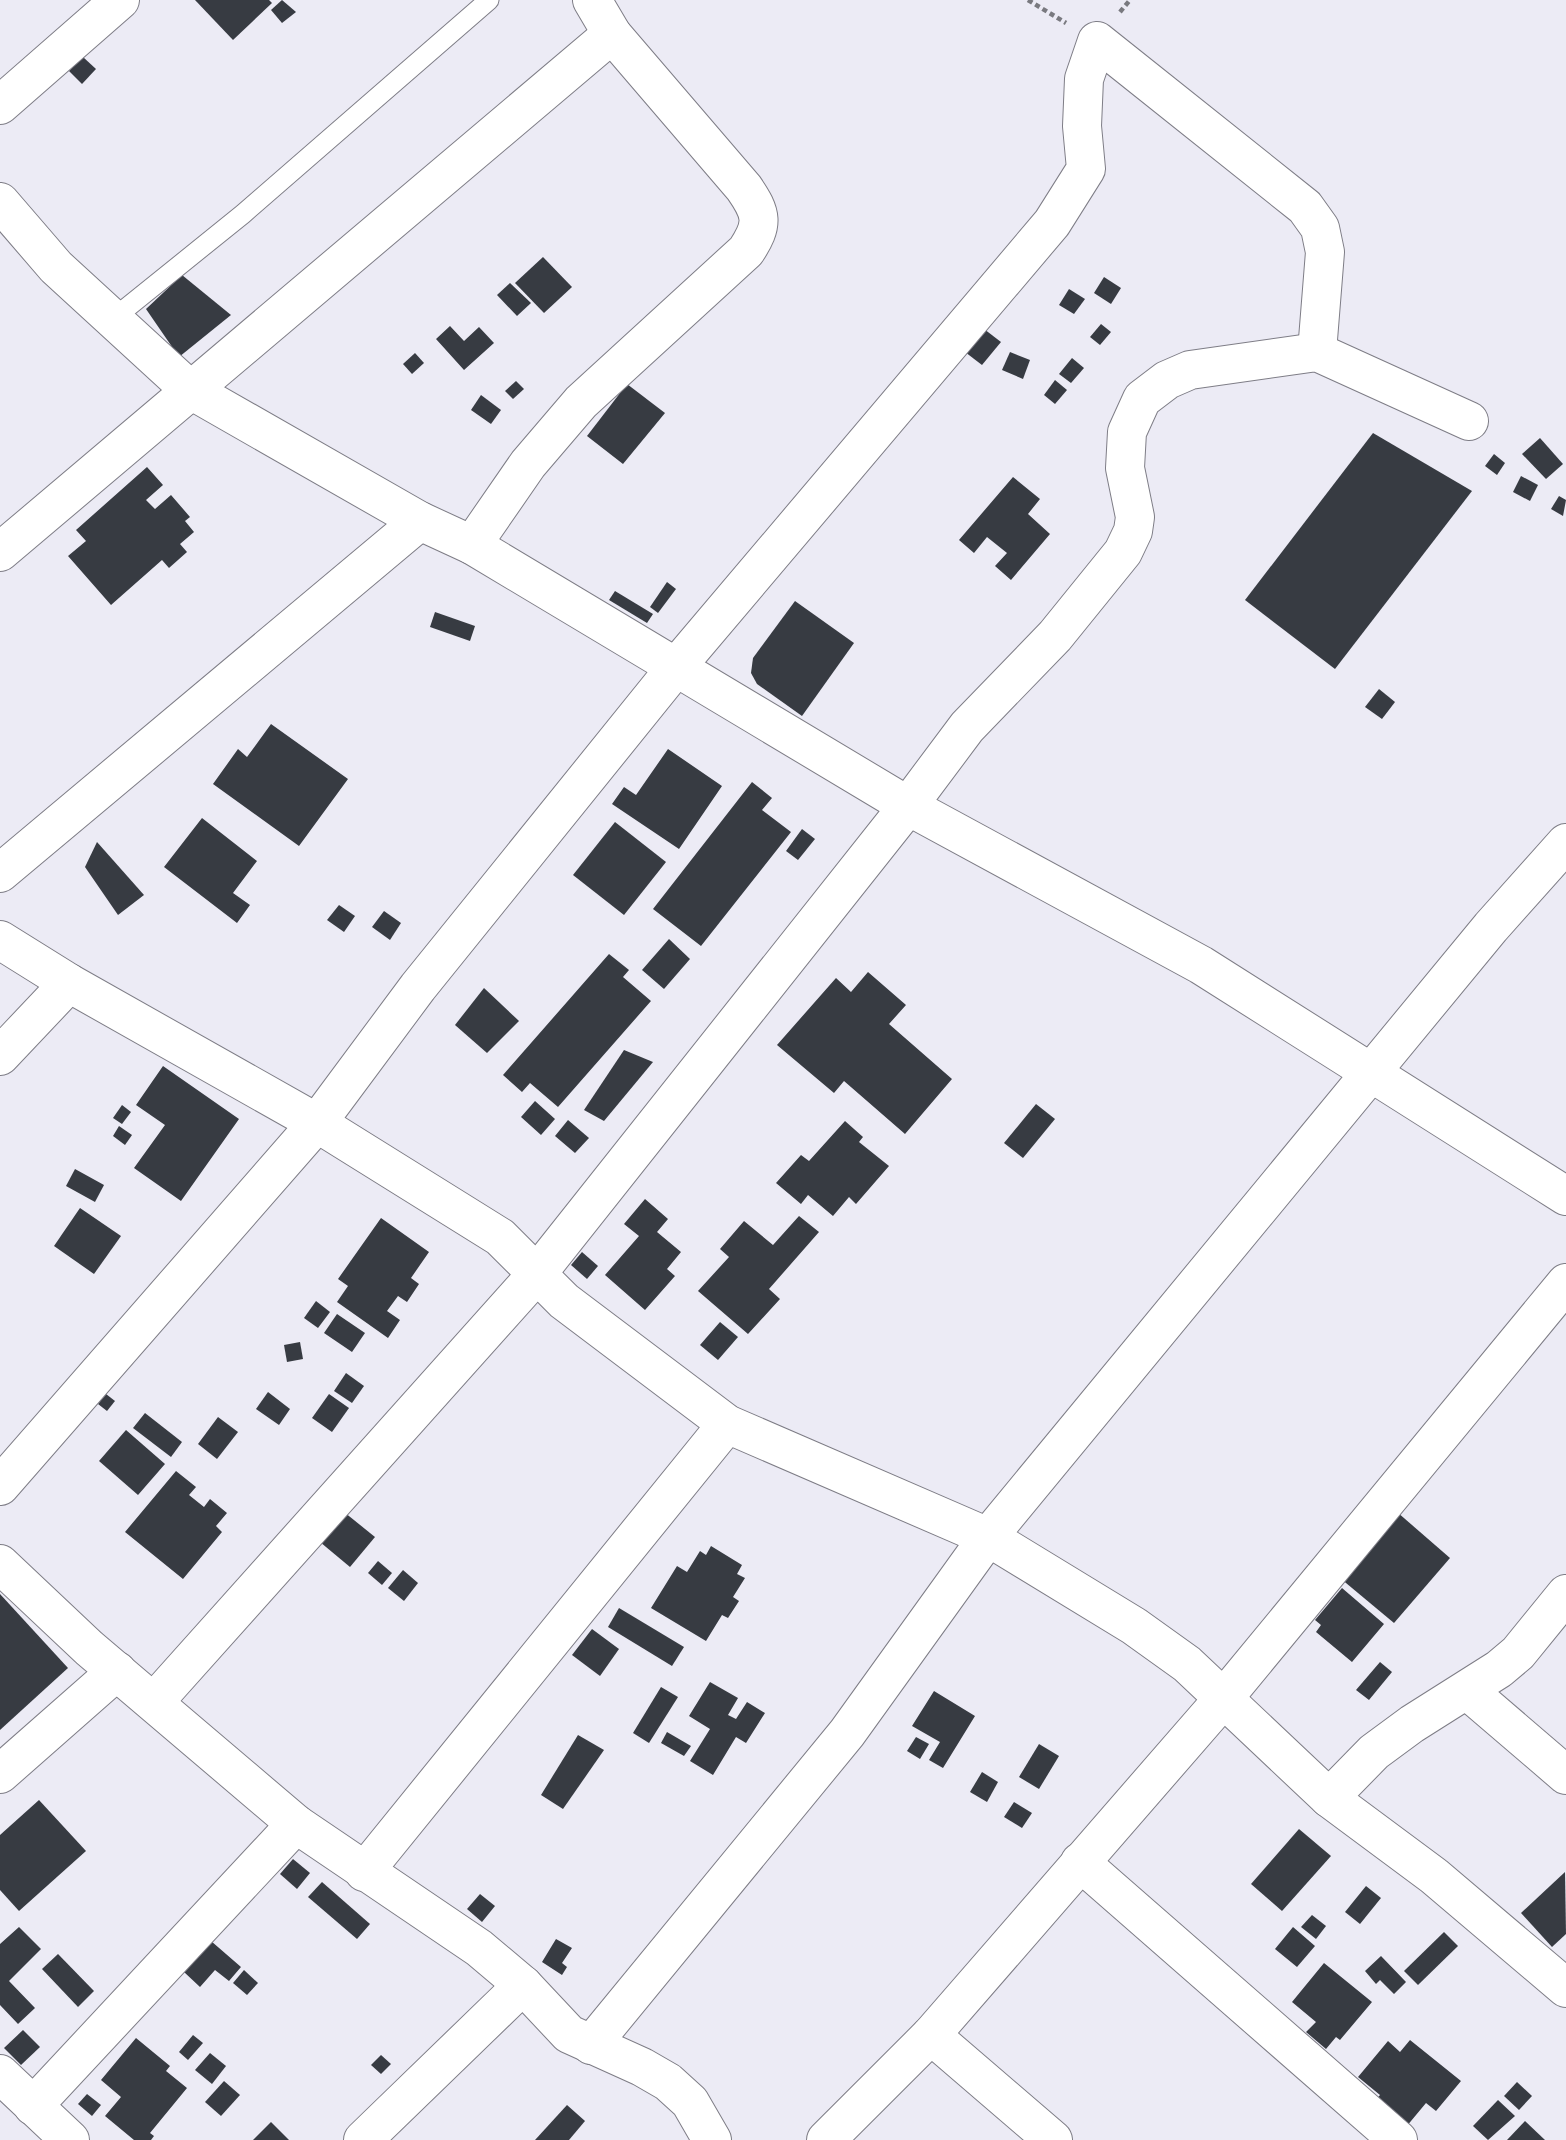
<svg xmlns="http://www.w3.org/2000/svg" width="1566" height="2140" font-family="'Sofia Sans Condensed',sans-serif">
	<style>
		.building { fill: #373b42 }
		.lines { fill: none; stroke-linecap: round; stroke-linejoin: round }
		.lane-casing { stroke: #7e7d86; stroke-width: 21 }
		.street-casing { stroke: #7e7d86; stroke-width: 40 }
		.path { stroke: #79797f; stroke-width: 4.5; stroke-dasharray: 5 3.5; stroke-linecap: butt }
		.lane { stroke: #fff; stroke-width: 19 }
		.street { stroke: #fff; stroke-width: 38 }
	</style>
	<rect width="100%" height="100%" fill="#ecebf5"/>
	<g class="building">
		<polygon points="195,0 269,0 272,3 233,40"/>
		<polygon points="282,0 296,12 282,23 271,10"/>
		<polygon points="83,57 96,69 82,84 69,71"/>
		<polygon points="543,257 572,287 544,313 515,283"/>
		<polygon points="182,275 231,315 179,357 146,309"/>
		<polygon points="1104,277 1121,288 1111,304 1094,293"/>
		<polygon points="510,283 531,303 517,316 497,295"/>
		<polygon points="1069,289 1085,299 1074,314 1059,305"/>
		<polygon points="1101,324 1111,332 1100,345 1090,337"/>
		<polygon points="450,326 464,341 479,327 494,343 464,370 436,339"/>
		<polygon points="984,329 1001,342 982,365 965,352"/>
		<polygon points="1010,352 1030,360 1023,379 1002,370"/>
		<polygon points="415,353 424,363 412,374 403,364"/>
		<polygon points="1072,358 1084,368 1071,383 1059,374"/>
		<polygon points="1055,380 1067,390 1055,404 1044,395"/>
		<polygon points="516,381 524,389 513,399 505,391"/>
		<polygon points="627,384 665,413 623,464 587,436"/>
		<polygon points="481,395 501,410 491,424 471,410"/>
		<polygon points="1373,433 1472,491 1335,669 1245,600"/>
		<polygon points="1540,438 1563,464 1546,479 1522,454"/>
		<polygon points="1494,454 1505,463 1497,475 1485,466"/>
		<polygon points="147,467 163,485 146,500 155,509 171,495 190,517 185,521 194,532 180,544 187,552 169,568 162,560 111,605 68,556 86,541 76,530"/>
		<polygon points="1521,476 1538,485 1530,501 1513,492"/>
		<polygon points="1013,477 1040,499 1028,514 1050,534 1011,580 995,566 1007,553 987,537 974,553 959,540"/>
		<polygon points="1559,496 1566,500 1563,516 1551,509"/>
		<polygon points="667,582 676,589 658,613 650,607"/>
		<polygon points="615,591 653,614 647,623 609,600"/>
		<polygon points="795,601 854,643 802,716 757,684 751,673 753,658"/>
		<polygon points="435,612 475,626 470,641 430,627"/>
		<polygon points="1379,689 1395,702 1382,719 1365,707"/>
		<polygon points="271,724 348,779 299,846 213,784 238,749 247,757"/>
		<polygon points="668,749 722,786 679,849 612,804 624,787 636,795"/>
		<polygon points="752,782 772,798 762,810 791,832 701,946 653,909"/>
		<polygon points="202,818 257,861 233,893 250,905 237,923 164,867"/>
		<polygon points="615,822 666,862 624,915 573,875"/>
		<polygon points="802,829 815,839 798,860 786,851"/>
		<polygon points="97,842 144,895 118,915 85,867"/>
		<polygon points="339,905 355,916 344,932 327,920"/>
		<polygon points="384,911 401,923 390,940 372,927"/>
		<polygon points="669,939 690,959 664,989 642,970"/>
		<polygon points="609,954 629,970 623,977 651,1001 558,1107 530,1083 522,1092 503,1075"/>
		<polygon points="868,972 906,1005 889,1024 952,1079 905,1134 844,1081 834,1093 777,1045 836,978 851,992"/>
		<polygon points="484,988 519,1021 487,1053 455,1025"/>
		<polygon points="624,1050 653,1062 604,1121 584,1110"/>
		<polygon points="163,1066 239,1119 181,1201 134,1168 165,1125 136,1105"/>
		<polygon points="535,1101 555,1119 541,1135 521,1117"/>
		<polygon points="1036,1104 1055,1119 1023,1158 1004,1143"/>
		<polygon points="122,1105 131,1112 122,1124 113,1118"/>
		<polygon points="568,1120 589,1138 575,1153 555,1136"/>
		<polygon points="845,1121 863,1137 859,1142 889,1166 856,1204 849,1197 833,1216 808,1195 801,1204 776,1183 801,1155 809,1161"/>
		<polygon points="119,1126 132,1135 125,1145 113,1136"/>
		<polygon points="75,1169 104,1185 95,1202 66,1186"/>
		<polygon points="645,1199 668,1219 657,1232 681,1252 667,1269 675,1276 645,1310 605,1275 639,1236 624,1224"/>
		<polygon points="80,1208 121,1236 94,1274 54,1246"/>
		<polygon points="799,1216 819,1232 769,1289 780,1299 748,1334 698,1291 729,1257 720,1249 744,1221 773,1245"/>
		<polygon points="381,1218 429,1252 411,1278 419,1284 407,1302 398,1296 387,1311 400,1320 388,1338 337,1302 348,1286 338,1279"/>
		<polygon points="582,1252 598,1266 587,1279 571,1265"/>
		<polygon points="316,1301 330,1312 318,1328 304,1318"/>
		<polygon points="337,1314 365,1333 352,1352 324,1333"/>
		<polygon points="720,1322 738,1337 718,1360 700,1345"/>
		<polygon points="300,1342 303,1359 287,1362 284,1345"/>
		<polygon points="346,1373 364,1386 352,1403 334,1391"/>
		<polygon points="268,1392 290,1409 279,1425 256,1409"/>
		<polygon points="106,1394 115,1401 107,1411 98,1404"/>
		<polygon points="329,1394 349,1408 332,1432 312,1418"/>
		<polygon points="145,1413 182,1442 171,1457 133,1428"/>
		<polygon points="218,1417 238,1432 217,1459 198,1444"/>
		<polygon points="126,1430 165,1464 138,1495 99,1461"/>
		<polygon points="176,1471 196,1487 189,1495 204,1507 210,1499 227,1513 216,1526 222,1532 183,1579 125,1532"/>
		<polygon points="344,1512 375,1537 350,1567 320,1542"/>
		<polygon points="1397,1512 1450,1558 1394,1623 1340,1578"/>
		<polygon points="711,1546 742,1565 737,1574 745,1578 733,1597 739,1601 728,1618 722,1615 706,1641 651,1608 677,1566 687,1572 700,1551 706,1555"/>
		<polygon points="378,1561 392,1573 382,1585 368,1573"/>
		<polygon points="403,1570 418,1583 404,1601 388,1588"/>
		<polygon points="1342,1588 1384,1624 1352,1662 1316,1632 1321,1625 1315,1620"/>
		<polygon points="0,1594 68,1668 0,1730"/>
		<polygon points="619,1608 684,1647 672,1666 608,1627"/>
		<polygon points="592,1629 619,1649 600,1676 572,1655"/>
		<polygon points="1380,1662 1392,1672 1369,1700 1356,1690"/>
		<polygon points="710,1682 738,1698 728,1715 736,1719 747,1702 765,1713 746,1743 736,1737 713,1775 690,1761 710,1729 689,1716"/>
		<polygon points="661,1687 678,1697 649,1743 633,1733"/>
		<polygon points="934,1691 975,1716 943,1768 929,1760 940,1742 912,1726"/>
		<polygon points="667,1732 691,1746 684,1756 661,1743"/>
		<polygon points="578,1735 604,1750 563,1809 541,1795"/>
		<polygon points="916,1737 929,1744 920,1759 907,1751"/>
		<polygon points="1039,1744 1059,1756 1039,1789 1019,1777"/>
		<polygon points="982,1772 998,1782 987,1802 970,1792"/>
		<polygon points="39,1800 86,1851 19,1911 0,1890 0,1835"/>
		<polygon points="1014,1802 1032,1813 1022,1828 1004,1817"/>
		<polygon points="1299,1829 1331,1856 1282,1911 1251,1884"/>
		<polygon points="293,1859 310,1873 297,1889 280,1874"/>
		<polygon points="1565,1872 1566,1934 1552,1947 1521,1913"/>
		<polygon points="322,1882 370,1924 357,1939 308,1897"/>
		<polygon points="1366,1886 1381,1898 1360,1924 1345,1912"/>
		<polygon points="480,1894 495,1906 482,1922 467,1909"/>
		<polygon points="1312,1915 1326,1926 1316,1939 1301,1927"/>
		<polygon points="19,1927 41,1949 9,1981 35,2008 18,2024 0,2005 0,1944"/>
		<polygon points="1293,1927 1315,1946 1297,1967 1275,1949"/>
		<polygon points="1444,1932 1458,1946 1418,1985 1404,1971"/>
		<polygon points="556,1939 572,1948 562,1963 567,1967 562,1975 542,1962"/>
		<polygon points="211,1941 241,1967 229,1981 215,1970 200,1987 184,1972"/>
		<polygon points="58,1954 94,1991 78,2007 42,1969"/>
		<polygon points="1381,1956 1406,1982 1394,1994 1380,1980 1376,1984 1365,1971"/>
		<polygon points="1324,1963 1372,2002 1340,2040 1336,2037 1326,2049 1306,2032 1316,2022 1292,2002"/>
		<polygon points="244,1970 258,1983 247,1995 233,1983"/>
		<polygon points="23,2030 40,2047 21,2065 4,2048"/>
		<polygon points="193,2035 203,2043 188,2060 179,2052"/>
		<polygon points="136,2038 170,2066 166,2071 187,2088 150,2133 154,2136 151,2140 134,2140 105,2116 121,2097 101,2080"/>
		<polygon points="1410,2040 1461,2081 1436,2111 1426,2103 1401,2133 1370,2107 1380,2095 1358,2077 1388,2041 1400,2052"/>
		<polygon points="210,2053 226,2066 212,2084 195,2070"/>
		<polygon points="381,2055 391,2064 381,2074 371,2065"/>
		<polygon points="224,2081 240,2095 221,2116 205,2102"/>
		<polygon points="1517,2082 1532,2096 1519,2110 1504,2096"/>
		<polygon points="87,2094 101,2105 92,2116 78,2104"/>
		<polygon points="1498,2100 1515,2116 1488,2140 1473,2126"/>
		<polygon points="567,2105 585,2121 569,2140 535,2140"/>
		<polygon points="1525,2121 1545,2140 1507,2140"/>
		<polygon points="271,2122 289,2140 253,2140"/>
	</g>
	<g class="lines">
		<g class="lane-casing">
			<polyline id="lane" points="114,318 243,214 489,0"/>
		</g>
		<g class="street-casing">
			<g id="street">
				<polyline points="0,105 120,0"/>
				<polyline points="0,202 56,267 189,389 420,521 472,545 908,806 1201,965 1566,1196"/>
				<path d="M472 545 528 464 581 402 746 251C764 224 762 214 744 188L612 34 592 0"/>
				<polyline points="0,552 612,34"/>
				<polyline points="0,873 420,521"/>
				<polyline points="0,940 69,983 317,1123 500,1237 564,1301 727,1424 988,1537 1134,1626 1187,1664 1329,1798 1434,1876 1566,1988"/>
				<polyline points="0,1056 69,983"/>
				<polyline points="0,1486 317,1123 418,987 677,666 1052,223 1086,169 1082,126 1084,79 1097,41 1305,207 1320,228 1325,252 1317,352"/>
				<polyline points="0,1564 89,1648 296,1824 479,1948 523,1985 569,2034 642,2067 668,2082 690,2102 712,2140"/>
				<polyline points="1468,1691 1566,1775"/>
				<polyline points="154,1702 536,1275 908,806 967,727 1055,636 1123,552 1133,531 1135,517 1125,468 1127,432 1142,399 1167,380 1190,370 1317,352 1469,421"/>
				<polyline points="0,1774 117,1671"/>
				<polyline points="1329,1798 1374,1752 1412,1724 1499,1669 1518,1653 1566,1594"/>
				<polyline points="1080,1862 1398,2140"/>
				<polyline points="364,1872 727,1424"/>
				<polyline points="931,2035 1053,2140"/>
				<polyline points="591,2045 847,1733 988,1537 1491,927 1566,843"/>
				<polyline points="0,2074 70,2140"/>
				<polyline points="33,2106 296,1824"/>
				<polyline points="363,2140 523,1985"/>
				<polyline points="826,2140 931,2035 1223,1699 1566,1283"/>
			</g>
		</g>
		<g class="path">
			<polyline points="1028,0 1066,23"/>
			<polyline points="1120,12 1130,0"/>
		</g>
		<use href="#lane" class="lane"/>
		<use href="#street" class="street"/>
	</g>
</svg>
